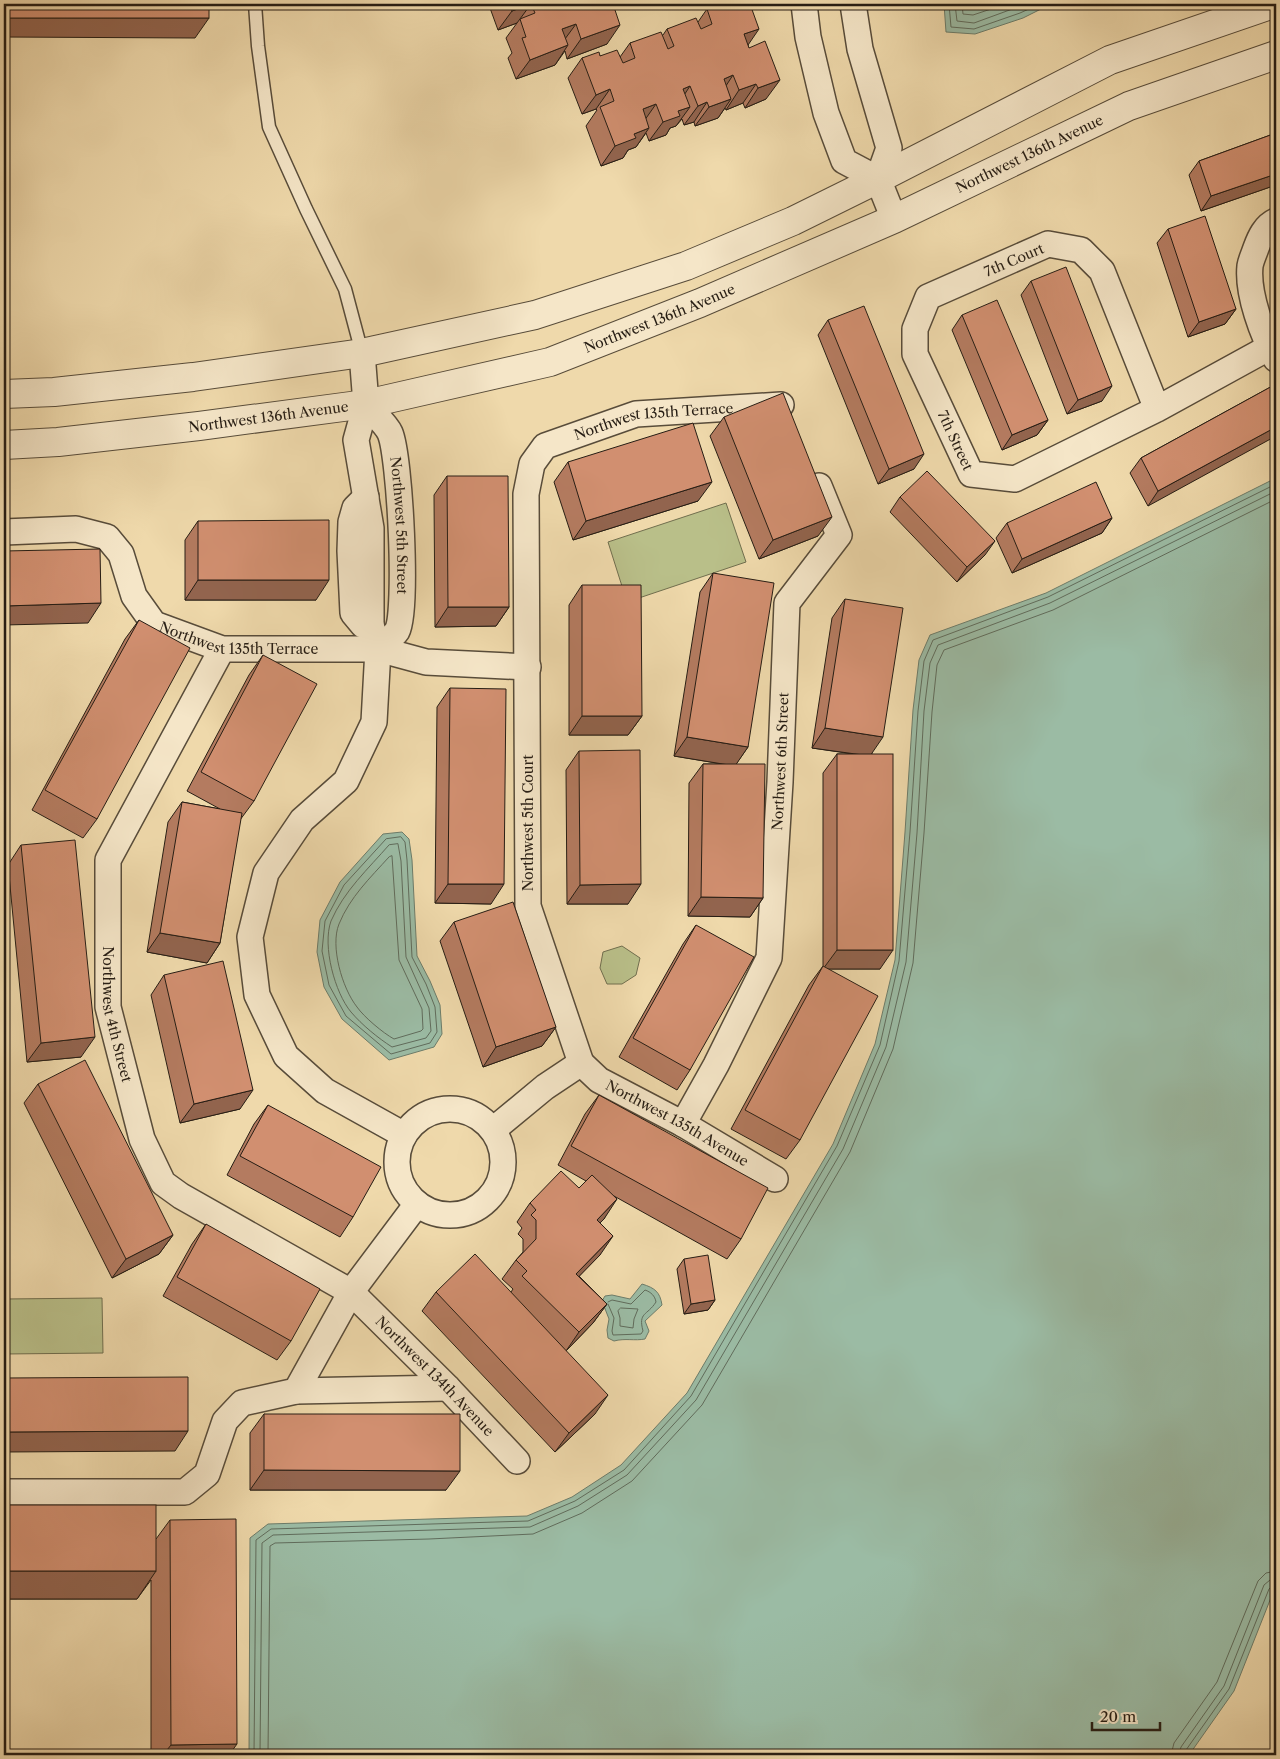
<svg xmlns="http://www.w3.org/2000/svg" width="1280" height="1759" font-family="'Libre Caslon Text',serif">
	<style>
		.green { fill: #b9bf89; stroke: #706e4e }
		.water { fill: #9bbba4; stroke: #6c7c6a }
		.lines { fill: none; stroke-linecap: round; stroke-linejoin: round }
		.shore { stroke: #606c5c; stroke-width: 1 }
		.service-casing { stroke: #584c3a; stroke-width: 15 }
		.minor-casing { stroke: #584c3a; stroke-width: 28 }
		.tertiary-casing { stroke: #584c3a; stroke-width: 30 }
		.service { stroke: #f5e6c8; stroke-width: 12 }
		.minor { stroke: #f5e6c8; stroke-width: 25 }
		.tertiary { stroke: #f5e6c8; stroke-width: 28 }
		.wall { fill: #b47b60; stroke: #261d14 }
		.shaded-wall { fill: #92644e; stroke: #261d14 }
		.building { fill: #d18f70; stroke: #261d14 }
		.labels { text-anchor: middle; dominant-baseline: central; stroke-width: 4; stroke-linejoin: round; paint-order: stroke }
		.street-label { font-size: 14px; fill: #261d14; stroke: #f5e6c8 }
	</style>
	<rect width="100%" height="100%" fill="#efd9ab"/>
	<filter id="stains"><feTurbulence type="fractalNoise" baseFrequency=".004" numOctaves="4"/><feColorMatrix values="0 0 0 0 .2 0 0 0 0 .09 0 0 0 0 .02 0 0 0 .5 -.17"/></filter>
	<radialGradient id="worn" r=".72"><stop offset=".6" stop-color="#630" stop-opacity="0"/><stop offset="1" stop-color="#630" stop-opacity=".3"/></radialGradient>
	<g class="green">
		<polygon points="726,503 746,562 627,602 608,542"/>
		<polygon points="622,946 640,958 636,975 622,984 607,984 600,968 603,952"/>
		<polygon points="102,1298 103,1353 4,1354 4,1299"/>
	</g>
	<g class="water">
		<polygon points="944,4 1051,4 1023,18 975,34 946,32"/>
		<polygon points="1276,478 1276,1585 1234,1691 1189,1755 249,1755 250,1538 268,1524 527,1516 572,1497 621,1465 687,1393 833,1144 875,1044 895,960 905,832 913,710 919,660 930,635 1046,593"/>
		<polygon points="402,832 409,839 412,860 417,956 430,981 440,1005 442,1034 434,1047 389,1060 342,1019 324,987 317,952 320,920 340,882 383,834"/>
		<path d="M642 1284C655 1288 660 1292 662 1305L645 1321 649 1331 645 1339C635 1341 625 1338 614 1341L608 1338 607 1330 609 1319 602 1301 605 1296 612 1295 630 1299Z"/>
	</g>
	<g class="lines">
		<g class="shore">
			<polyline points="949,4 951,27 974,29 1020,13 1040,4"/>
			<polyline points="955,4 957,21 974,23 1026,4"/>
			<polyline points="962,4 963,14 973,15 1006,4"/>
			<polygon points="401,837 405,842 407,860 412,957 426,984 435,1007 437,1032 430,1043 391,1054 346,1016 329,985 322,951 325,921 344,885 386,839"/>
			<path d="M398 844 401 861 406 957 429 1008 431 1031 426 1038 392 1047C378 1038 362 1025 351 1012 335 993 322 946 331 921 344 891 368 869 389 845Z"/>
			<path d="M392 856 399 960 422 1009 423 1029 421 1031 394 1039C383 1033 364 1017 357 1007 342 988 330 946 339 924 350 897 370 878 389 857Z"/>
			<path d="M608 1302 612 1300 631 1304 645 1290C651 1292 655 1296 656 1302 647 1316 638 1312 643 1331L641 1334 613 1335 612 1331 614 1318 608 1304"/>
			<polygon points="621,1308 638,1309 634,1319 633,1328 620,1326 620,1318 618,1311"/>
			<polyline points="254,1755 256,1540 271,1529 528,1521 575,1501 624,1470 691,1396 837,1146 880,1045 899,961 910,832 918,711 924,661 933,640 1048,597 1276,484"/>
			<polyline points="260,1755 262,1543 273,1535 530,1527 578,1506 627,1475 696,1400 843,1149 886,1047 906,962 917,833 924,711 930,663 938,645 1050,603 1276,491"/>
			<polyline points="268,1755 270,1546 275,1543 429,1539 533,1534 582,1513 632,1481 702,1405 850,1152 893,1049 913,963 924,833 932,712 937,665 944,650 1053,610 1276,499"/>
			<polyline points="1171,1755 1174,1743 1217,1682 1258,1581 1266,1573 1276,1571"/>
			<polyline points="1179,1755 1181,1747 1224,1686 1264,1585 1270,1580 1276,1579"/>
			<polyline points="1185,1755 1186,1750 1229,1689 1269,1589 1272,1586 1276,1585"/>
		</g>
		<g class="service-casing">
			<polyline id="service" points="255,4 258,46 269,127 306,209 345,289 362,353"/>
		</g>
		<g class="minor-casing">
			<g id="minor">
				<polyline points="804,4 808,37 826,113 844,161 878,179 894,219"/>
				<polyline points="853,4 860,49 889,148 878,179"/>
				<path d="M1276 221C1265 226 1260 237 1256 248 1254 254 1251 260 1250 266 1247 294 1263 336 1276 359"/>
				<polyline points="362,353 366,404 356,440 371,528 371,625 378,649 374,722 346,781 302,820 266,873 250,937 257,995 286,1056 325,1091 404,1135"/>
				<path id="s1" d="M366 404C372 412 386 424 390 433 400 456 408 611 397 631 393 637 383 644 378 649"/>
				<path id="s2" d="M1157 409 1102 271 1081 250 1048 244 928 297 915 329V354L971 474 1015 479 1157 409 1270 347"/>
				<polyline points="366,497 355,508 351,522 350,551 353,613 363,625 371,625"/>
				<path id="s3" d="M4 532 76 529 107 537 121 554 134 596 154 624 222 649H378L426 662 528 667"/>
				<path id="s4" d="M222 649 108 860V1007L142 1139 163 1183 181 1196 351 1292 448 1388 517 1461"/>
				<path id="s5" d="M581 1063 599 1080 683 1124 775 1179"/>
				<circle cx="450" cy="1162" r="53"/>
				<path id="s6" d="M683 1124 716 1065 769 958 780 782 787 603 839 535 819 486"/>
				<path id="s7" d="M493 1130 545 1087 581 1063 528 906 526 494 532 464 545 446 636 414 781 405"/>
				<polyline points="296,1391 448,1388"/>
				<polyline points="4,1492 185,1492 207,1474 225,1421 242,1403 296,1391 351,1292 417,1204"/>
			</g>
		</g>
		<g class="tertiary-casing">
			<g id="tertiary">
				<polyline points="4,394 54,392 193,377 362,353 535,315 686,266 793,221 878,179 1110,60 1273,4"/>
				<path id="s8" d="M4 445 58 442 199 426 366 404 550 362 700 303 894 219 1129 106 1276 55"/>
			</g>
		</g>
		<use href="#service" class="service"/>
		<use href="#minor" class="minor"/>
		<use href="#tertiary" class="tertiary"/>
	</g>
	<g class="wall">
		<polygon points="493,4 607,4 607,44 567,59 565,51 555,65 516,79 508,58 512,53 506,38 517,23 498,30 490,8"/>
		<polygon points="718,4 750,4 748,45 766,99 745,108 743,103 726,110 725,108 718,118 695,126 694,122 684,125 682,119 676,126 670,128 666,135 649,141 646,133 636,147 628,150 623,158 601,166 586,126 597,110 596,109 582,114 568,78 582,58 600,56 620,57 630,43 663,35 667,29 698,22 707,9 716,6"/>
		<polygon points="1276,133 1276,185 1201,211 1189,175 1199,161"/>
		<polygon points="1168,229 1236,309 1225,324 1188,337 1157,243"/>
		<polygon points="1031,281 1102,401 1067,414 1021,295"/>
		<polygon points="962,315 1048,420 1037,435 1002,450 952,330"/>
		<polygon points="828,320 914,469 878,484 818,335"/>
		<polygon points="1276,384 1148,506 1130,473 1141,458"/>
		<polygon points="724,417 818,536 759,559 710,436"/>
		<polygon points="568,462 698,501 573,540 554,482"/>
		<polygon points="447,476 509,607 496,626 435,627 434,495"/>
		<polygon points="900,497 985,555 957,582 890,512"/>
		<polygon points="1112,518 1102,533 1012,573 996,538 1007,523"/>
		<polygon points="198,521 316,600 185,600 185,540"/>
		<polygon points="713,573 748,747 736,764 763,898 750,917 688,916 689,783 703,764 722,764 674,756 700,592"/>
		<polygon points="582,585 642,716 628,735 569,735 569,605"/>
		<polygon points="845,599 872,754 880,969 829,969 800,1140 786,1159 731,1129 809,985 823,966 823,773 837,754 853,754 812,748 832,618"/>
		<polygon points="139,620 97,819 83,838 32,810 125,639"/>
		<polygon points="263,655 254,801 240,820 220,943 207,963 147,952 168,822 182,802 220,809 187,791 249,675"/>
		<polygon points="450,688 491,904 435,903 437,707"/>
		<polygon points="579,751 628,904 567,904 566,770"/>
		<polygon points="21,845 81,1057 27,1062 8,865"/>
		<polygon points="454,922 556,1027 542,1046 483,1067 440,941"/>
		<polygon points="696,925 690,1070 677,1090 619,1057 683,944"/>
		<polygon points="164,975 240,1109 180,1123 151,995"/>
		<polygon points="38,1084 173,1235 159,1254 112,1278 24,1103"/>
		<polygon points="599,1095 741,1239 727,1259 614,1196 604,1219 600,1222 600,1255 579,1276 607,1304 593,1323 566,1351 595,1414 555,1452 422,1311 436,1292 511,1292 513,1289 502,1279 516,1260 523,1252 523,1239 518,1234 522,1228 517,1222 530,1203 579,1188 586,1181 558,1165 585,1114"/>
		<polygon points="268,1105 353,1217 340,1237 227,1175 254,1124"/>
		<polygon points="206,1224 291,1341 277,1360 163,1296 192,1244"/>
		<polygon points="684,1259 715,1300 708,1310 684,1314 677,1269"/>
		<polygon points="264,1414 446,1490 250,1490 250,1433"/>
		<polygon points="4,1505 156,1539 170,1520 229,1755 151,1755 151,1580 137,1599 4,1599"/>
	</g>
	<g class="shaded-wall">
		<polygon points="531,4 517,23 498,30 512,11"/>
		<polygon points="4,18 209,18 195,38 4,37"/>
		<polygon points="576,24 562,43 562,29"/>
		<polygon points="620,25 607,44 567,59 581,39"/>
		<polygon points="759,29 746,48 744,34"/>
		<polygon points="568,45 555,65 516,79 530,60"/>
		<polygon points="733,75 720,95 724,79"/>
		<polygon points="780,80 766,99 745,108 758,88"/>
		<polygon points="756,84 743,103 726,110 739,90"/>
		<polygon points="690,86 677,106 683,89"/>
		<polygon points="610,89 596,109 582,114 596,95"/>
		<polygon points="731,99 718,118 695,126 709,107"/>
		<polygon points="707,102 694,122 684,125 698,106"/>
		<polygon points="656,104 642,124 643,109"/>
		<polygon points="690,107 676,126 670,128 666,135 649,141 663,122 678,111"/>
		<polygon points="649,128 636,147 628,150 623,158 601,166 615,146 634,134"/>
		<polygon points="1276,174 1276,185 1201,211 1211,196"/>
		<polygon points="1236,309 1225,324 1188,337 1199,322"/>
		<polygon points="1112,386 1102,401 1067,414 1078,400"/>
		<polygon points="1048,420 1037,435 1002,450 1012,435"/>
		<polygon points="1276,427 1276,436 1148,506 1158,491"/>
		<polygon points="924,454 914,469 878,484 889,469"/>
		<polygon points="712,482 698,501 573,540 586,521"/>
		<polygon points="832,517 818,536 759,559 773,540"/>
		<polygon points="1112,518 1102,533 1012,573 1022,559"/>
		<polygon points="995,541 985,555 957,582 967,567"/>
		<polygon points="198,580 329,580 316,600 185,600"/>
		<polygon points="101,603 88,623 4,625 4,606"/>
		<polygon points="448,607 509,607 496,626 435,627"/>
		<polygon points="582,716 642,716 628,735 569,735"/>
		<polygon points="825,728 883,737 870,756 812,748"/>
		<polygon points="687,737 748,747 735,766 674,756"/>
		<polygon points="448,884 504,884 491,904 435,903"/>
		<polygon points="641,884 628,904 567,904 580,885"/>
		<polygon points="701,897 763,898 750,917 688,916"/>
		<polygon points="160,933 220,943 207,963 147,952"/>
		<polygon points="837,950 893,950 880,969 823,969"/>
		<polygon points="556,1027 542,1046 483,1067 496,1047"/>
		<polygon points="95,1037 81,1057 27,1062 41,1043"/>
		<polygon points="253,1090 240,1109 180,1123 194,1104"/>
		<polygon points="617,1199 604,1219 584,1239 597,1220"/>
		<polygon points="173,1235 159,1254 112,1278 126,1259"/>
		<polygon points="613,1236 600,1255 563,1293 576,1274"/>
		<polygon points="715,1300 708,1310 684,1314 691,1304"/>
		<polygon points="607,1304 593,1323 566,1351 579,1332"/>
		<polygon points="608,1395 595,1414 555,1452 569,1433"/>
		<polygon points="188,1431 175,1451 4,1452 4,1432"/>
		<polygon points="264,1470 460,1471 446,1490 250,1490"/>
		<polygon points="4,1571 156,1571 137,1599 4,1599"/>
		<polygon points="237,1744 229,1755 163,1755 171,1745"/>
	</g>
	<g class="building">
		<rect x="4" y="4" width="205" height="14"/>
		<polygon points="509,4 531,4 512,11"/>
		<polygon points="531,4 613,4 620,25 581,39 576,24 562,29 568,45 530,60 522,38 526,37 520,19 535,13"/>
		<polygon points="722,4 750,4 759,29 744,34 749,48 765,41 780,80 758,88 756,84 739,90 733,75 724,79 731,99 709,107 707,102 698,106 690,86 683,89 690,107 678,111 680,116 663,122 656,104 643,109 649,128 634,134 636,138 615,146 600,107 614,101 610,89 596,95 582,58 599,52 600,56 617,50 623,63 635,58 630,43 661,32 668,49 674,46 667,29 696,18 701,29 712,24 707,9"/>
		<polygon points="1276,133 1276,174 1211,196 1199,161"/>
		<polygon points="1205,216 1236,309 1199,322 1168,229"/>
		<polygon points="1066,267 1112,386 1078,400 1031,281"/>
		<polygon points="997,300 1048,420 1012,435 962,315"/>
		<polygon points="864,306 924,454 889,469 828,320"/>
		<polygon points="1276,384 1276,427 1158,491 1141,458"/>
		<polygon points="783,393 832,517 773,540 724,417"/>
		<polygon points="693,423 712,482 586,521 568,462"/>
		<polygon points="927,471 995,541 967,567 900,497"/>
		<polygon points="447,476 508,476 509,607 448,607"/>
		<polygon points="1096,482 1112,518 1022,559 1007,523"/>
		<polygon points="329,520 329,580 198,580 198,521"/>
		<polygon points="100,549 101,603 4,606 4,551"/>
		<polygon points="713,573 774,583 748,747 687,737"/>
		<polygon points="582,585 641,585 642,716 582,716"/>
		<polygon points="845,599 903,608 883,737 825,728"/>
		<polygon points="139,620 190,648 97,819 45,790"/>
		<polygon points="263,655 317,684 254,801 201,772"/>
		<polygon points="450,688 506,689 504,884 448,884"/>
		<polygon points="640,750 641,884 580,885 579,751"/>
		<rect x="837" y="754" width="56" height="196"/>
		<polygon points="703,764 765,764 763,898 701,897"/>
		<polygon points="182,802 242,813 220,943 160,933"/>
		<polygon points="75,840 95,1037 41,1043 21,845"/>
		<polygon points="513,902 556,1027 496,1047 454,922"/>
		<polygon points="696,925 754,957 690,1070 633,1038"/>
		<polygon points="223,961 253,1090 194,1104 164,975"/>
		<polygon points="823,966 878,996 800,1140 745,1110"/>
		<polygon points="85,1060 173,1235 126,1259 38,1084"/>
		<polygon points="599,1095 768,1188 741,1239 571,1146"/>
		<polygon points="268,1105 381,1167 353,1217 240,1156"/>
		<polygon points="561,1171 579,1188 592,1175 617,1199 597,1220 613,1236 576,1274 607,1304 579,1332 522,1276 527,1271 516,1260 536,1239 536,1220 531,1215 536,1210 530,1203"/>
		<polygon points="206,1224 320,1289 291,1341 177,1277"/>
		<polygon points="475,1254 608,1395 569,1433 436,1292"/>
		<polygon points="708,1255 715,1300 691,1304 684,1259"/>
		<polygon points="188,1377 188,1431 4,1432 4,1378"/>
		<polygon points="264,1414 460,1414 460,1471 264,1470"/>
		<rect x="4" y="1505" width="152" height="66"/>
		<polygon points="236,1519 237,1744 171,1745 170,1520"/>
	</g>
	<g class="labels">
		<g class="street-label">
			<text stroke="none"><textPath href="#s8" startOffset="1076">Northwest 136th Avenue</textPath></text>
			<text transform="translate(1014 260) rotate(-23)">7th Court</text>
			<text stroke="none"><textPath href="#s8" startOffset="671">Northwest 136th Avenue</textPath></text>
			<text stroke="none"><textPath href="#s8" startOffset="266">Northwest 136th Avenue</textPath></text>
			<text stroke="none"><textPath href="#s7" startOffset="854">Northwest 135th Terrace</textPath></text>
			<text stroke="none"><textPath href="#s2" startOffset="498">7th Street</textPath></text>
			<text stroke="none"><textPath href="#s1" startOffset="131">Northwest 5th Street</textPath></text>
			<text stroke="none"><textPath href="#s3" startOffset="292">Northwest 135th Terrace</textPath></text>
			<text stroke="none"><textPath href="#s6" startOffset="384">Northwest 6th Street</textPath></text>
			<text transform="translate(528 823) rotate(-90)">Northwest 5th Court</text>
			<text stroke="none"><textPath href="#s4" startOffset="395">Northwest 4th Street</textPath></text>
			<text stroke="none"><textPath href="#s5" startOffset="114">Northwest 135th Avenue</textPath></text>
			<text stroke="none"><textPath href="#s4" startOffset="908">Northwest 134th Avenue</textPath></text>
		</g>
	</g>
	<rect width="1280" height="1759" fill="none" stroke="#efd9ab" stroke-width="20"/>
	<rect x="5" y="5" width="1270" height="1749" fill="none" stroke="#261d14" stroke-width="2.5"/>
	<rect x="10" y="10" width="1260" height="1739" fill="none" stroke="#261d14"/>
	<path d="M1092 1722v8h68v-8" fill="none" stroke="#261d14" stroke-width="2.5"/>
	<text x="1100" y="1722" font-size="15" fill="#261d14" stroke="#f5e6c8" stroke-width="4" paint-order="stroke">20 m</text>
	<rect width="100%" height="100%" filter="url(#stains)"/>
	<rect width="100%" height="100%" fill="url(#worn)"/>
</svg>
